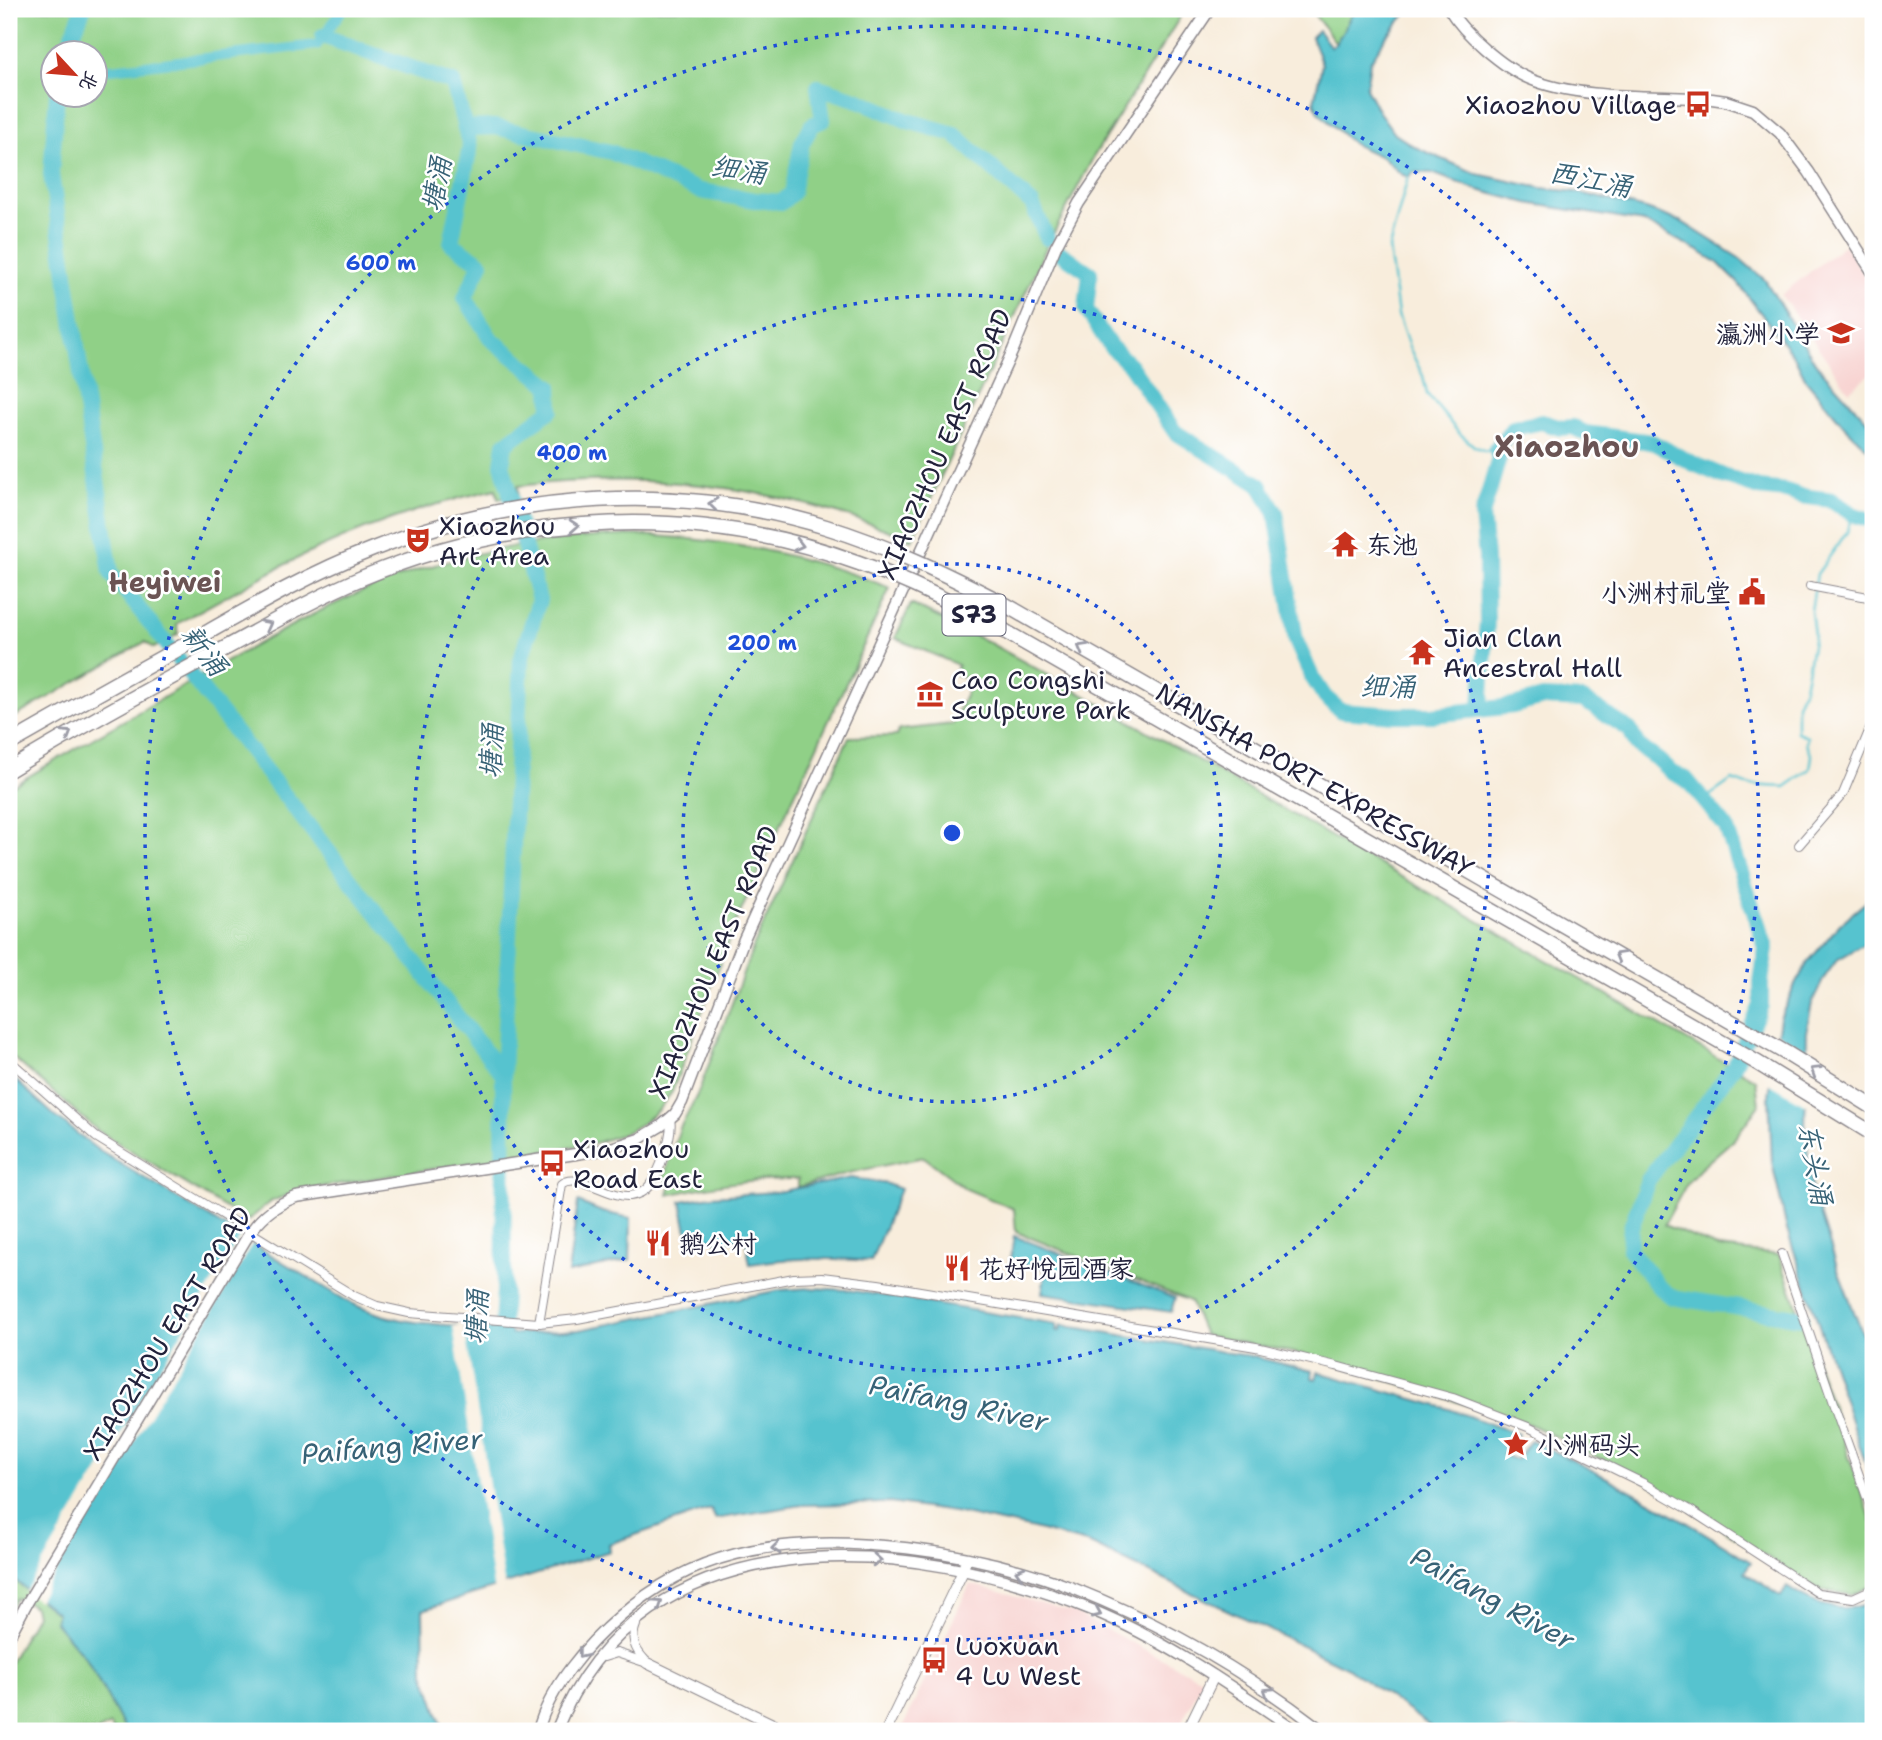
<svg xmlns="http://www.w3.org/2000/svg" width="1882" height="1740" font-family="'Shantell Sans','LXGW WenKai TC',sans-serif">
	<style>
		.built { fill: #f7d0ce }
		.green { fill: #90d087; stroke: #597961; stroke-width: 2; fill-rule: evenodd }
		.water { fill: #57c3cf; stroke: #3c7285; stroke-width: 2 }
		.pier { fill: #f8eddc }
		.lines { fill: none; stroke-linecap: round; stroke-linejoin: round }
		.stream { stroke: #57c3cf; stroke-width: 2.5 }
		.canal { stroke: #57c3cf; stroke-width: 10 }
		.river { stroke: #57c3cf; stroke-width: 16 }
		.minor-casing { stroke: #8d888c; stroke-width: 10 }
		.tertiary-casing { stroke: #8d888c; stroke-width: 12 }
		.secondary-casing { stroke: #8d888c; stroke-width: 13 }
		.minor { stroke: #fff; stroke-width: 8 }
		.tertiary { stroke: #fff; stroke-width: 10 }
		.secondary { stroke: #fff; stroke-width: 10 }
		.secondary-bridge-casing { stroke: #8d888c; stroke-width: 13; stroke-linecap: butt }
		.motorway-bridge-casing { stroke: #8d888c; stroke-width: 17; stroke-linecap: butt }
		.secondary-bridge { stroke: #fff; stroke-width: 10 }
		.motorway-bridge { stroke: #fff; stroke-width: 14 }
		.oneway { stroke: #9c9ca7 }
		.ring { fill: none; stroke: #1d4ed8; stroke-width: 3.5; stroke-dasharray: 3.5 7 }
		.labels { text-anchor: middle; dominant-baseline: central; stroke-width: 5; stroke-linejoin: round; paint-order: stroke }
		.shield { fill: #fff; stroke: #646476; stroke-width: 2 }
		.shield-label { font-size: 24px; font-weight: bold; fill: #22223b }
		.poi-label { font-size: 26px; fill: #22223b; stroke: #fff; text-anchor: start }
		.street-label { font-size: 26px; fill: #22223b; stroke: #fff }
		.water-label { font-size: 28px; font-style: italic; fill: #376276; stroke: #fff }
		.neighbourhood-label { font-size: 28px; font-weight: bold; fill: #6b5454; stroke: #fff }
		.quarter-label { font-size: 30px; font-weight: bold; fill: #6b5454; stroke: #fff }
		.centre { fill: #1d4ed8; stroke: #fff; stroke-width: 3.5 }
		.ring-label { font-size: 21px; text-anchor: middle; font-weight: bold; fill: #1d4ed8; stroke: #fff; stroke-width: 5; stroke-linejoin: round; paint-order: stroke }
	</style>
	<rect width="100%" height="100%" fill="#fff"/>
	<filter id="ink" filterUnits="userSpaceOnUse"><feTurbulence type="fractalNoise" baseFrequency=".0143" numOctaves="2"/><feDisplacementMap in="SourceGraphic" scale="14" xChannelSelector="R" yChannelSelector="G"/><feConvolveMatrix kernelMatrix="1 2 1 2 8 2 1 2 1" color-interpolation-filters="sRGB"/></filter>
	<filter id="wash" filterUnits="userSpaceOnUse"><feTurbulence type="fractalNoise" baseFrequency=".00686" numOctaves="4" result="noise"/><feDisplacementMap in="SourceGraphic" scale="28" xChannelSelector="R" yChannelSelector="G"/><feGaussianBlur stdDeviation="1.57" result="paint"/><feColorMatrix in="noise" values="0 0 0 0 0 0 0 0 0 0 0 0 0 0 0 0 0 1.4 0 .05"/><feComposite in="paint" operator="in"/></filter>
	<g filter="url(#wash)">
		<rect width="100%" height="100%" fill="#f8eddc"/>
		<g class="built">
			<polygon points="1844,245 1873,288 1873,372 1849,391 1781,295"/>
			<polygon points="970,1584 1075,1613 1203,1680 1177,1731 901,1731"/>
		</g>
		<g class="green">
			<path d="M9 9H1185L1094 156 1047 246 912 540C785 486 654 471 518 486V495L498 499 496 489C425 505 357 529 292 561 258 578 226 597 192 615L177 624 178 634 154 648 145 642 9 720ZM52 52H94V94H52Z"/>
			<polygon points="1310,9 1355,9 1336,43"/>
			<path d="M633 535C723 538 807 555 890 588L735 924 672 1092 659 1109 644 1122 623 1134 595 1143 301 1190 272 1201 247 1221 97 1130 9 1054V788C74 749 140 711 206 673 276 633 348 592 425 568 493 546 562 537 633 535Z"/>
			<path d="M911 604 988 642 1093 700 1756 1080 1759 1105 1734 1139 1700 1169 1687 1183 1664 1225 1719 1248 1779 1255 1873 1525V1585L1853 1595 1820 1590 1644 1480 1529 1424 1310 1356 1204 1335 1190 1301 1016 1232 1014 1209 966 1189 924 1157 848 1173 798 1187V1179C753 1178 712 1185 668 1195L671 1183 663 1180 680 1128 698 1093 754 945 849 737 896 736 899 730 953 724 971 681 955 674 958 665 895 638Z"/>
			<polygon points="9,1576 57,1613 56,1622 87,1660 126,1731 113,1731 110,1725 98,1731 9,1731 9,1664 36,1615 34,1607 21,1599 16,1599 9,1612"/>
		</g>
		<g class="water">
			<polygon points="1355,9 1410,9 1386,37 1370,62 1366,88 1379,112 1395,134 1415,147 1477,174 1542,188 1576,192 1646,209 1682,222 1739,258 1765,280 1816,364 1873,427 1873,454 1845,427 1806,380 1795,358 1737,282 1717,262 1697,250 1644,222 1527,203 1478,190 1432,173 1414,172 1408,177 1401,174 1384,158 1353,144 1318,112 1314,102 1322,64 1311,37 1318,30 1331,47 1336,43"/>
			<polygon points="1873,896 1873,939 1837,960 1824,978 1812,1003 1807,1027 1805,1129 1812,1188 1838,1270 1873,1361 1872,1483 1787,1230 1772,1162 1769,1095 1780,1018 1796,983 1808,962 1840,924"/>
			<path d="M9 1074 55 1116 98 1150 347 1301C400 1329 445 1322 502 1330L508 1311 507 1328 511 1334 579 1330 780 1290 811 1288 848 1290 1057 1324 1056 1331H1060L1061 1325 1254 1357 1313 1371 1312 1378 1316 1379 1318 1372 1449 1409 1518 1434 1503 1455 1516 1460 1531 1440C1607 1476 1680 1516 1751 1562L1744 1572 1781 1596 1787 1587C1813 1605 1843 1616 1873 1601V1731H1437L1348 1668 1090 1544 1034 1529 954 1512 890 1503 802 1505 715 1519 711 1509 609 1544 610 1551 423 1610 424 1672 444 1731H126L87 1660 55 1622 57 1613 9 1576Z"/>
			<path d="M851 1178 887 1184 900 1189 871 1261C830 1258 791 1257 750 1264L745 1237 717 1243 716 1238 689 1242 681 1201 711 1196 777 1192Z"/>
			<polygon points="578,1202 602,1212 631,1218 630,1260 568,1273"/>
			<polygon points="1014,1236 1175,1298 1171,1312 1042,1293 1046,1268 1010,1263"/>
		</g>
		<g class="pier">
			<polygon points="1774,1031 1810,1053 1809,1107 1767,1082"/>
			<polygon points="240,1236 253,1244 38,1601 25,1592"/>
			<polygon points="464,1324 505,1588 494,1592 453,1326"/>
		</g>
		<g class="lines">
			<g class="stream">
				<polyline points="1408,177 1389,248 1398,315 1409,347 1423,376 1427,394 1458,432 1474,446 1485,451 1496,449"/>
				<polyline points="1705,799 1732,780 1747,785 1785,787 1810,769 1812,756 1806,744 1807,736 1797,732 1797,704 1804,688 1814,635 1811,611 1817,574 1847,532 1852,514"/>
			</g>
			<polyline class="canal" points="94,71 317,45 343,9"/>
			<g class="river">
				<polyline points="323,36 453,83 465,128 495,127 611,152 700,191 755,200 782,202 792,193 802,143 812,125 823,120 818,87 859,100 908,121 954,134 1032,204 1047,238"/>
				<polyline points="66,52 83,9"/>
				<polyline points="57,94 51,174 111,573 503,1075"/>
				<polyline points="465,128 470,147 451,243 481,263 465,298 491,339 550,386 551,410 505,444 502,464 539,600 521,659 503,1075 504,1291 501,1351"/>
				<polyline points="1059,252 1090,273 1086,309 1110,346 1130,365 1175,432 1260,485 1276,513 1296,641 1312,677 1325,697 1341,711 1394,715 1432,715 1513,706 1543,698 1583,700 1630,730 1637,745 1658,760 1671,772 1687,780 1726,827 1766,948 1761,982 1761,1005 1734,1066 1648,1180 1631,1227 1629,1249 1658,1286 1672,1297 1802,1318"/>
				<polyline points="1481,708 1487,621 1486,557 1482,515 1499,458 1496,449 1513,428 1542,422 1561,428 1573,427 1585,433 1652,442 1692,463 1723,476 1759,488 1786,491 1801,496 1832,500 1852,514 1873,521"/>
			</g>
		</g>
	</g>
	<g filter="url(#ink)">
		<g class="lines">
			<g class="minor-casing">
				<g id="minor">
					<polyline points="1810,586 1873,598"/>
					<polyline points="1799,845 1843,794 1873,722"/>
					<polyline points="9,1060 96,1137 354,1296 377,1306 409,1313 539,1323 577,1319 794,1278 822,1277 878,1284 1256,1347 1336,1366 1453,1398 1528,1427 1643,1483 1690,1510 1818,1593 1853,1598 1873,1589"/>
					<polyline points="1782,1254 1833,1403 1873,1514"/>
					<path d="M539 1323 562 1184C577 1171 609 1198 630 1196 637 1195 644 1192 649 1186 659 1174 674 1133 670 1119"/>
					<path d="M636 1625C630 1639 635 1650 645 1660"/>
					<polyline points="604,1657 617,1653 647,1663"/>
				</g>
			</g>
			<g class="tertiary-casing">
				<g id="tertiary">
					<polyline points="647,1663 787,1731"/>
					<polyline points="886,1731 963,1571 966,1559"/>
					<polyline points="1187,1731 1214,1676"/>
				</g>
			</g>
			<g class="secondary-casing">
				<g id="secondary">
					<path d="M1449 9C1458 24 1471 37 1485 49 1499 61 1513 72 1530 79 1580 100 1658 95 1712 99L1726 101 1753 110 1780 133 1809 172 1873 273"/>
					<path d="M246 1239C258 1219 274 1205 296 1197L608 1149 639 1139 661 1126 675 1114 682 1102 744 939 1013 350 1056 246 1079 203 1210 9"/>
					<polyline points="9,1637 27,1603"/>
					<path d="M538 1731C549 1688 587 1644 620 1616 654 1586 692 1565 736 1554 834 1529 981 1552 1075 1589 1163 1624 1249 1674 1323 1731"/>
					<path d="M556 1731C644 1512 910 1535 1092 1610 1165 1640 1232 1687 1297 1731"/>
				</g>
			</g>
			<use href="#minor" class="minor"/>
			<use href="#tertiary" class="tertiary"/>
			<use href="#secondary" class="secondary"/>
			<g class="secondary-bridge-casing">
				<polyline id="secondary-bridge" points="27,1603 246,1239"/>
			</g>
			<g class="motorway-bridge-casing">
				<g id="motorway-bridge">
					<path d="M9 744C68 710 127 677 187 644 247 610 308 574 373 549 515 492 680 482 826 527 888 546 946 574 1004 604L1786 1053 1873 1107"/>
					<path d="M9 770C78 728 149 689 220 651 268 625 314 598 364 577 520 512 700 504 859 563 910 581 958 606 1006 632L1756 1062 1873 1134"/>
				</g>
			</g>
			<use href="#secondary-bridge" class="secondary-bridge"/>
			<use href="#motorway-bridge" class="motorway-bridge"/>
		</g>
		<defs><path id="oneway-chevron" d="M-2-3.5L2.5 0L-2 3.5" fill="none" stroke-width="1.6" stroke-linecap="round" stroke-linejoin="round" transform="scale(1.75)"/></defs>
		<g class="oneway">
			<use href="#oneway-chevron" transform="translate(713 504) rotate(-173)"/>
			<use href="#oneway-chevron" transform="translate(574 526) rotate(-4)"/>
			<use href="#oneway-chevron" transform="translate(799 545) rotate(14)"/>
			<use href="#oneway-chevron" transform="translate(267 625) rotate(-28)"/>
			<use href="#oneway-chevron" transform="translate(1082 648) rotate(-150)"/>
			<use href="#oneway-chevron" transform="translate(67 734) rotate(-31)"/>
			<use href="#oneway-chevron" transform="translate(1619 956) rotate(-150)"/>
			<use href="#oneway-chevron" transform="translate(1815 1071) rotate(-148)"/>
			<use href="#oneway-chevron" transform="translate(776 1548) rotate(174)"/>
			<use href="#oneway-chevron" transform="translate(877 1560) rotate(4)"/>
			<use href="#oneway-chevron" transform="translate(1020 1572) rotate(-164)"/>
			<use href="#oneway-chevron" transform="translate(658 1604) rotate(-33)"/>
			<use href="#oneway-chevron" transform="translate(1097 1613) rotate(24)"/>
			<use href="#oneway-chevron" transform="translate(582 1654) rotate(128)"/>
			<use href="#oneway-chevron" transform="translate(1268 1692) rotate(-147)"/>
		</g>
	</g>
	<g class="ring">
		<circle cx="952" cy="833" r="269"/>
		<circle cx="952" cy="833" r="538"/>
		<circle cx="952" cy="833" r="807"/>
	</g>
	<defs>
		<g id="bus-bare" transform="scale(2.1)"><path d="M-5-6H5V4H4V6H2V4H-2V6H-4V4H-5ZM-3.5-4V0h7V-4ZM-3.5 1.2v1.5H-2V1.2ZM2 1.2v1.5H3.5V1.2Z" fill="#c8321e" stroke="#fff" stroke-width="2.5" paint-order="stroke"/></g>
		<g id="school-bare" transform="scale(2.1)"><path d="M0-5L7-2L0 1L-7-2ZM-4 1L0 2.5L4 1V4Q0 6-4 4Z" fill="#c8321e" stroke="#fff" stroke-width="2.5" paint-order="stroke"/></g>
		<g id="theatre-bare" transform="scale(2.1)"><path d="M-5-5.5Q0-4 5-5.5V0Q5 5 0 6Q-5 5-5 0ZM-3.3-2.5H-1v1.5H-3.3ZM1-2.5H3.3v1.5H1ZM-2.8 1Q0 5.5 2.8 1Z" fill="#c8321e" stroke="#fff" stroke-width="2.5" paint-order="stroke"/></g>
		<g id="temple-bare" transform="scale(2.1)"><path d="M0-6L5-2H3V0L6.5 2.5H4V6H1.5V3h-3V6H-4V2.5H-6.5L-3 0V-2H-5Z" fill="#c8321e" stroke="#fff" stroke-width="2.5" paint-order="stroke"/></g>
		<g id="civic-bare" transform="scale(2.1)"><path d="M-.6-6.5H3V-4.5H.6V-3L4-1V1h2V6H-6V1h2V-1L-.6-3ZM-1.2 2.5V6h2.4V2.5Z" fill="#c8321e" stroke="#fff" stroke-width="2.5" paint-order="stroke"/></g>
		<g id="museum-bare" transform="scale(2.1)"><path d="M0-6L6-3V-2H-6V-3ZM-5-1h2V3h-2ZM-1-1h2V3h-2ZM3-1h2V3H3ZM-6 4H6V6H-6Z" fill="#c8321e" stroke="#fff" stroke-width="2.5" paint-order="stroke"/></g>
		<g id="restaurant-bare" transform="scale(2.1)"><path d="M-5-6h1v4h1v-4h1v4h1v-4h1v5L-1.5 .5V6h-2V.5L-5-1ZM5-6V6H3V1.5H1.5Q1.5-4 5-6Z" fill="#c8321e" stroke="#fff" stroke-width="2.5" paint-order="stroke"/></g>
		<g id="sight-bare" transform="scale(2.1)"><path d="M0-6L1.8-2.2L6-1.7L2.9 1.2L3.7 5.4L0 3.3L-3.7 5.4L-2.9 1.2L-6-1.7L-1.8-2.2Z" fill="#c8321e" stroke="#fff" stroke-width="2.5" paint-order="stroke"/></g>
	</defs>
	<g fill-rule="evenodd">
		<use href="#bus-bare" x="1698" y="104"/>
		<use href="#school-bare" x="1841" y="333"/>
		<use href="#theatre-bare" x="418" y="540"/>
		<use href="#temple-bare" x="1345" y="544"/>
		<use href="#civic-bare" x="1752" y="592"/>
		<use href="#temple-bare" x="1422" y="652"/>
		<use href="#museum-bare" x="930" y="694"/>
		<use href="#bus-bare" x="552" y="1163"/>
		<use href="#restaurant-bare" x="658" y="1243"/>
		<use href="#restaurant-bare" x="957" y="1268"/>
		<use href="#sight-bare" x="1516" y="1444"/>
		<use href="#bus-bare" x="934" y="1660"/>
	</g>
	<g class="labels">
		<rect class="shield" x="942.5" y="594.5" width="63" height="41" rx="5"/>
		<g class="shield-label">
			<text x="974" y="615">S73</text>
		</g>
		<g class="poi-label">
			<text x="1677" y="104" text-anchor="end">Xiaozhou Village</text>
			<text x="1820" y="333" text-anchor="end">瀛洲小学</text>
			<text x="439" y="525">Xiaozhou<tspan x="439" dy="30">Art Area</tspan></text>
			<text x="1366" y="544">东池</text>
			<text x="1731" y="592" text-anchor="end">小洲村礼堂</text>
			<text x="1443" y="637">Jian Clan<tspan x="1443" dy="30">Ancestral Hall</tspan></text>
			<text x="951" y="679">Cao Congshi<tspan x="951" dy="30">Sculpture Park</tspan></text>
			<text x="573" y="1148">Xiaozhou<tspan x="573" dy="30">Road East</tspan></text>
			<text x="679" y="1243">鹅公村</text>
			<text x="978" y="1268">花好悦园酒家</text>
			<text x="1537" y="1444">小洲码头</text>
			<text x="955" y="1645">Luoxuan<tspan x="955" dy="30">4 Lu West</tspan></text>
		</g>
		<g class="street-label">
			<text transform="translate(944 444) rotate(-66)">XIAOZHOU EAST ROAD</text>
			<text transform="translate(1315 780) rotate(30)">NANSHA PORT EXPRESSWAY</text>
			<text transform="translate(713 962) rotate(-67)">XIAOZHOU EAST ROAD</text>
			<text transform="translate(167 1333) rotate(-58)">XIAOZHOU EAST ROAD</text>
		</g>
		<g class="water-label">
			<text transform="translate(739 169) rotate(9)">细涌</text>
			<text transform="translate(1591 179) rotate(11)">西江涌</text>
			<text transform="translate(436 184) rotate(-79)">塘涌</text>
			<text transform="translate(205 650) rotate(52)">新涌</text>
			<text transform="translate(1388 686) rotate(1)">细涌</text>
			<text transform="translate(491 751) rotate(-87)">塘涌</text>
			<text transform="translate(1816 1164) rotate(80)">东头涌</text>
			<text transform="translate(476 1317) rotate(-87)">塘涌</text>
			<text transform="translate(959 1403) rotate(12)">Paifang River</text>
			<text transform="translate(392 1446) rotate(-5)">Paifang River</text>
			<text transform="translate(1493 1598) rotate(29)">Paifang River</text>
		</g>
		<g class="neighbourhood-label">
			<text x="165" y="582">Heyiwei</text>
		</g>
		<g class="quarter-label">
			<text x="1567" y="446">Xiaozhou</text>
		</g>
	</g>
	<circle cx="952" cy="833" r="10" class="centre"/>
	<g class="ring-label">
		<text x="381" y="270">600 m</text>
		<text x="572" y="460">400 m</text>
		<text x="762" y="650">200 m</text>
	</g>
	<rect width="1882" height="1740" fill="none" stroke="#fff" stroke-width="35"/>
	<g transform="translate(74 74) rotate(116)"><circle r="33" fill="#ffffff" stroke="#a7a7b1" stroke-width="2"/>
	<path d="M0-5L12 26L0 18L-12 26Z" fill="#c8321e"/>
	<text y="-10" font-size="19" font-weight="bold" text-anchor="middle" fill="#22223b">北</text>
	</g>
</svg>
